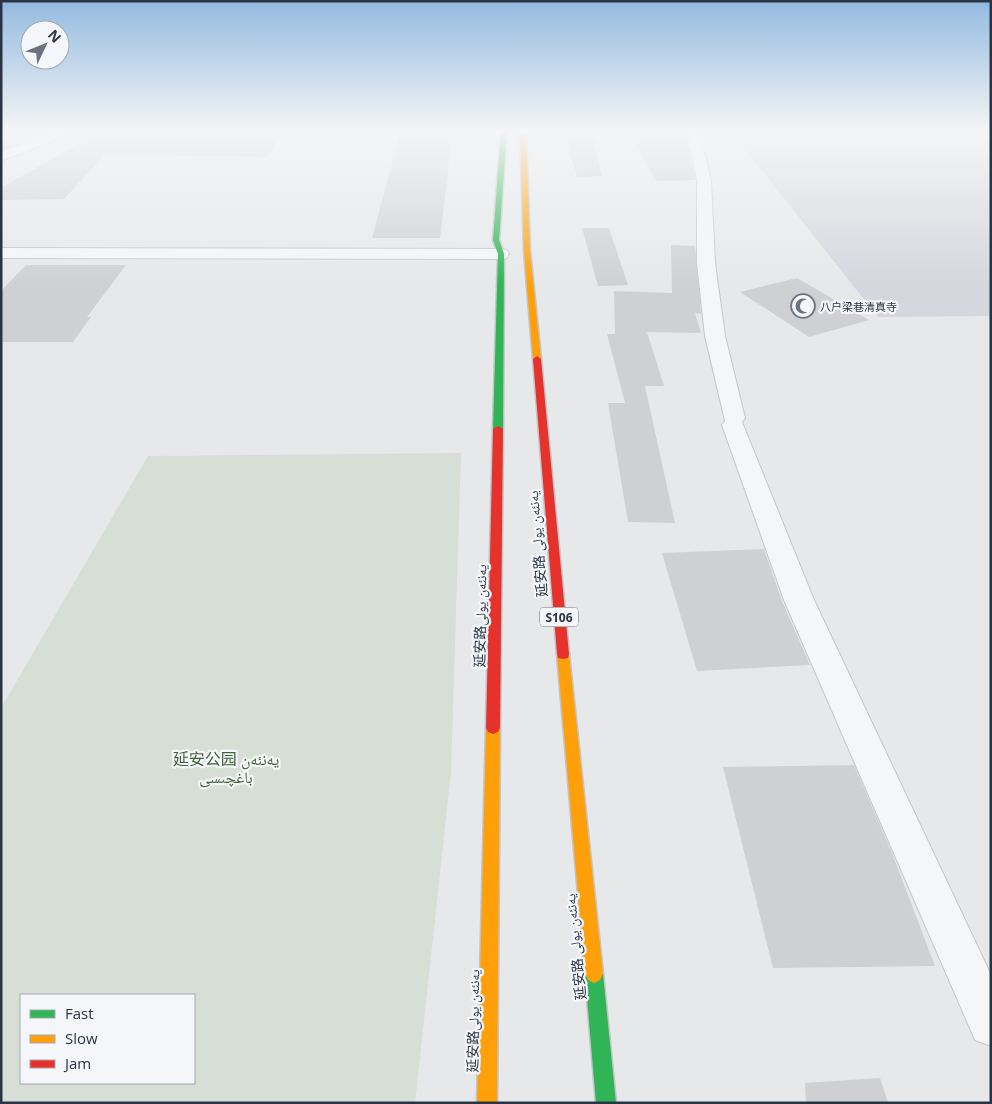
<svg xmlns="http://www.w3.org/2000/svg" width="992" height="1104" font-family="'Open Sans','Noto Naskh Arabic','Noto Sans SC',sans-serif">
	<style>
		.built { fill: #d4d7dd }
		.green { fill: #d6ded6; fill-rule: evenodd }
		.building { fill: #ced0d3 }
		.lines { fill: none; stroke-linecap: round; stroke-linejoin: round }
		.street-casing { stroke: #c4c6c8; stroke-width: 2 }
		.fast-casing { stroke: #c2c5c8; stroke-width: 3 }
		.slow-casing { stroke: #c2c5c8; stroke-width: 3 }
		.jam-casing { stroke: #c2c5c8; stroke-width: 3 }
		.street { fill: #f5f6f7; fill-rule: evenodd }
		.fast { fill: #30b455; fill-rule: evenodd }
		.slow { fill: #ff9f0a; fill-rule: evenodd }
		.jam { fill: #e5322d; fill-rule: evenodd }
		.labels { text-anchor: middle; dominant-baseline: central; stroke-width: 4.5; stroke-linejoin: round; paint-order: stroke }
		.far-poi-label { font-size: 11px; fill: #2b3445; stroke: #f4f6f9; text-anchor: start }
		.shield { fill: #f4f6f9; stroke: #676e7b; stroke-width: 1 }
		.shield-label { font-size: 12px; font-weight: bold; fill: #2b3445 }
		.street-label { font-size: 14px; fill: #2b3445; stroke: #f4f6f9 }
		.near-park-label { font-size: 16px; fill: #3f6138; stroke: #f4f6f9 }
	</style>
	<rect width="100%" height="100%" fill="#e6e8ea"/>
	<g class="built">
		<polygon points="1,130 56,130 1,151"/>
		<polygon points="730,130 991,130 991,316 878,317"/>
	</g>
	<g class="green">
		<polygon points="1,130 42,130 1,147"/>
		<path d="M461 453 451 772 415 1103H1V708L148 456ZM21 995H194V1083H21Z"/>
	</g>
	<g class="building">
		<polygon points="103,130 254,130 285,131 267,157 105,154 64,199 1,200 1,188"/>
		<polygon points="683,130 686,135 695,180 656,181 629,131"/>
		<polygon points="401,131 453,131 440,238 372,238"/>
		<polygon points="564,131 591,131 602,176 577,177"/>
		<polygon points="582,228 609,228 628,285 598,286"/>
		<polygon points="671,245 695,246 701,314 695,313 701,333 647,332 664,386 645,386 675,523 628,522 608,403 625,403 607,334 615,334 614,291 672,293"/>
		<polygon points="26,265 126,265 87,317 91,317 73,342 1,342 1,291"/>
		<polygon points="797,278 869,320 809,337 740,292"/>
		<polygon points="764,549 782,601 810,665 697,671 662,553"/>
		<polygon points="854,765 892,853 935,966 773,968 723,767"/>
		<polygon points="880,1078 888,1103 806,1103 805,1083"/>
	</g>
	<g class="lines">
		<g class="street-casing">
			<g id="street">
				<polygon points="57,130 75,130 73,133 1,161 1,152"/>
				<polygon points="687,130 699,130 711,181 715,263 725,336 745,418 742,422 814,600 991,975 991,1046 975,1040 784,600 722,425 725,421 705,336 697,263 697,181"/>
				<polygon points="1,248 501,249 507,250 509,254 507,258 501,259 1,258"/>
			</g>
		</g>
		<g class="fast-casing">
			<g id="fast">
				<polygon points="501,130 507,130 499,240 504,254 503,429 498,432 493,429 498,254 493,240"/>
				<polygon points="594,965 600,968 603,974 616,1103 596,1103 585,974 588,968"/>
			</g>
		</g>
		<g class="slow-casing">
			<g id="slow">
				<polygon points="520,130 526,130 530,251 541,359 537,362 533,359 524,251"/>
				<polygon points="563,649 568,650 569,654 603,974 600,980 594,983 588,980 585,974 557,654 558,650"/>
				<polygon points="493,722 498,724 500,728 497,1103 477,1103 486,728 488,724"/>
			</g>
		</g>
		<g class="jam-casing">
			<g id="jam">
				<polygon points="537,356 541,359 569,654 568,658 563,659 558,658 557,654 533,359"/>
				<polygon points="498,426 503,429 500,728 498,732 493,734 488,732 486,728 493,429"/>
			</g>
		</g>
		<use href="#street" class="street"/>
		<use href="#fast" class="fast"/>
		<use href="#slow" class="slow"/>
		<use href="#jam" class="jam"/>
	</g>
	<linearGradient id="sky" x2="0" y2="1"><stop stop-color="#93bae0"/><stop offset="0.46" stop-color="#f4f5f6"/><stop offset="1" stop-color="#f4f5f6" stop-opacity="0"/></linearGradient>
	<rect width="992" height="285" fill="url(#sky)"/>
	<defs>
		<g id="mosque-ring" transform="scale(1.25)"><circle r="9.5" fill="#f4f6f9" stroke="#6c737f" stroke-width="1.5"/><path d="M3.5-4.9A6 6 0 1 0 3.5 4.9A5 5 0 1 1 3.5-4.9Z" fill="#6c737f"/></g>
	</defs>
	<g fill-rule="evenodd">
		<use href="#mosque-ring" x="803" y="306"/>
	</g>
	<g class="labels">
		<g class="far-poi-label">
			<text x="820" y="306">八户梁巷清真寺</text>
		</g>
		<rect class="shield" x="540" y="607.5" width="38" height="19" rx="4"/>
		<g class="shield-label">
			<text x="559" y="617">S106</text>
		</g>
		<g class="street-label">
			<text transform="translate(537 544) rotate(-95)">延安路 يەنئەن يولى</text>
			<text transform="translate(480 616) rotate(-89)">延安路يەنئەن يولى</text>
			<text transform="translate(575 947) rotate(-96)">延安路 يەنئەن يولى</text>
			<text transform="translate(473 1021) rotate(-89)">延安路يەنئەن يولى</text>
		</g>
		<g class="near-park-label">
			<text x="226" y="759">延安公园 يەنئەن<tspan x="226" dy="18">باغچىسى</tspan></text>
		</g>
	</g>
	<rect width="992" height="1104" fill="none" stroke="#2b3445" stroke-width="5"/>
	<rect x="20" y="994" width="175" height="90" fill="#f4f6f9" stroke="#a4a8b1"/>
	<rect x="30" y="1010" width="25" height="8" fill="#30b455" stroke="#a4a8b1"/>
	<text x="65" y="1019" font-size="15" fill="#2b3445">Fast</text>
	<rect x="30" y="1035" width="25" height="8" fill="#ff9f0a" stroke="#a4a8b1"/>
	<text x="65" y="1044" font-size="15" fill="#2b3445">Slow</text>
	<rect x="30" y="1060" width="25" height="8" fill="#e5322d" stroke="#a4a8b1"/>
	<text x="65" y="1069" font-size="15" fill="#2b3445">Jam</text>
	<g transform="translate(45 45) rotate(47)"><circle r="24" fill="#f4f6f9" stroke="#a4a8b1"/>
	<path d="M0-4L9 19L0 12L-9 19Z" fill="#6c737f"/>
	<text y="-8" font-size="14" font-weight="bold" text-anchor="middle" fill="#2b3445">N</text>
	</g>
</svg>
